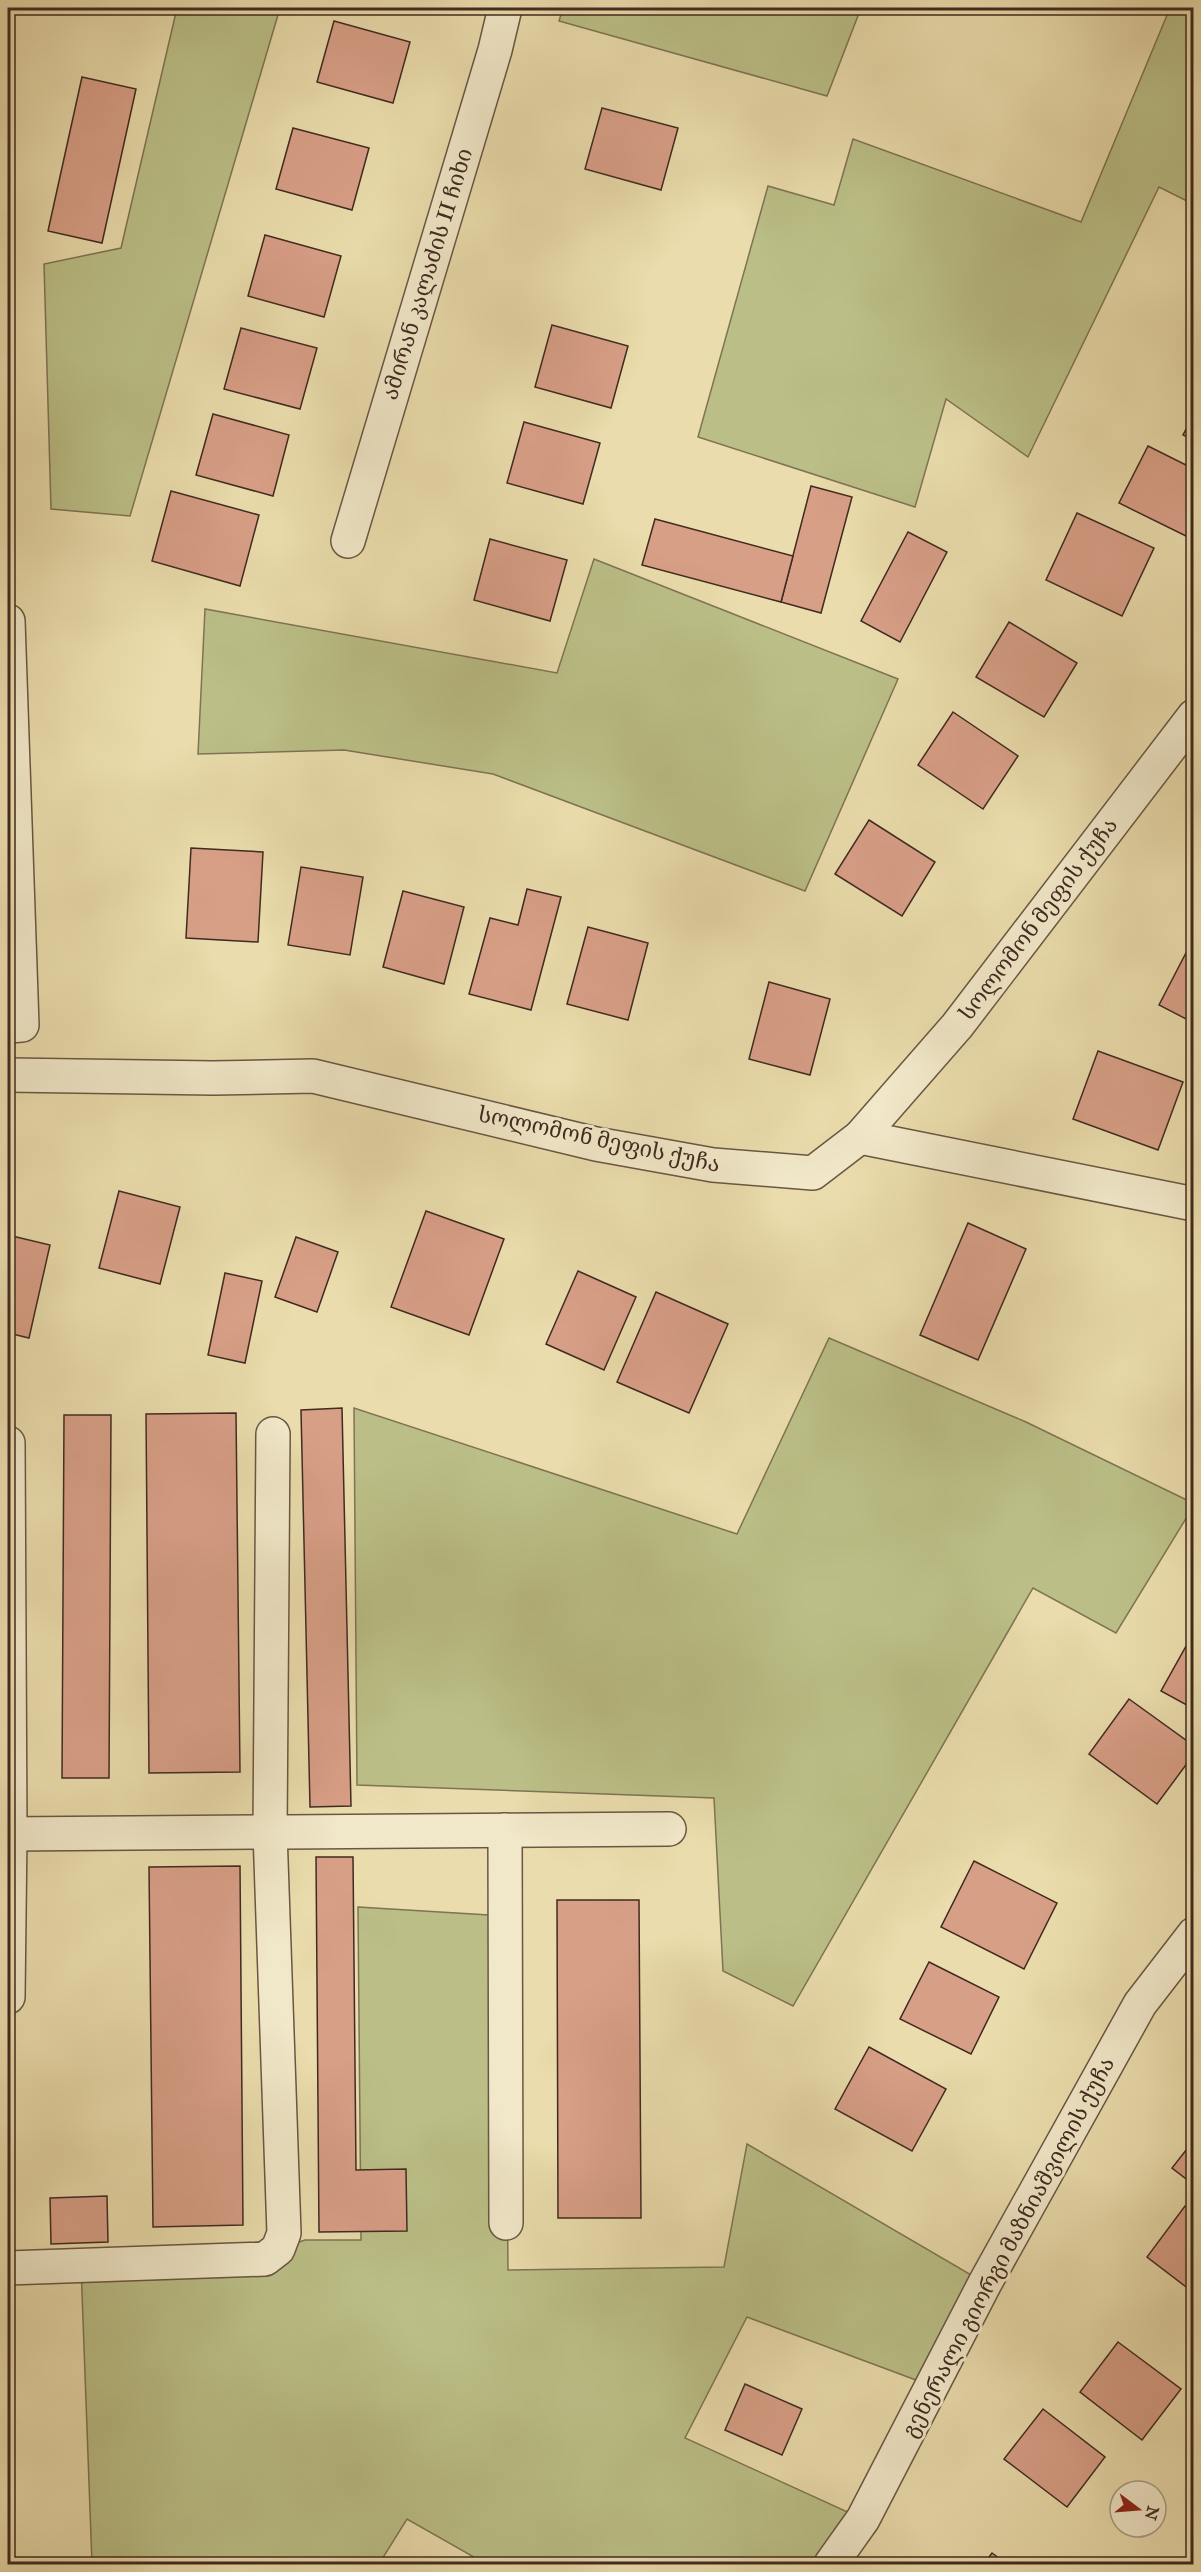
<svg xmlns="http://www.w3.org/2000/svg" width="1201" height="2572" font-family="'IM FELL Great Primer','Noto Serif Georgian',serif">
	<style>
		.green { fill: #bbbf87; stroke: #7e7454; stroke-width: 1.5 }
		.building { fill: #d89f87; stroke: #402a21; stroke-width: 1.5 }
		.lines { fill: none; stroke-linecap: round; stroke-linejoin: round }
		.minor-casing { stroke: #6a5644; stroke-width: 36 }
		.minor { stroke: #f1e8c9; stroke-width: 33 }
		.labels { text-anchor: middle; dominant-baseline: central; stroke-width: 6; stroke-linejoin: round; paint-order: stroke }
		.street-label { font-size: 22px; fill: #402a21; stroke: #f1e8c9 }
	</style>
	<rect width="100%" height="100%" fill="#eadcac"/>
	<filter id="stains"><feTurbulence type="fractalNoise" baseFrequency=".00333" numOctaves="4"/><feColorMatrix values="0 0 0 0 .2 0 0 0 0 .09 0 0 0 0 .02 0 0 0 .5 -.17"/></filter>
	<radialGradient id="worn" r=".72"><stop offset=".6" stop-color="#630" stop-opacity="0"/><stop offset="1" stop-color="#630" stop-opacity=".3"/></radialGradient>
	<g class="green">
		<polygon points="177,8 280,8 130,516 51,509 44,264 121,248"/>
		<polygon points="563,8 861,8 827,96 559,21"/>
		<polygon points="1170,8 1193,8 1193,204 1159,187 1028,457 946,399 915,507 698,437 768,186 834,205 853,139 1081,222"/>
		<polygon points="594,559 898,679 805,891 493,774 344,750 198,754 205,609 557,673"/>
		<polygon points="829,1338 1026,1422 1193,1503 1193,1507 1116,1633 1033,1588 793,2006 723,1971 714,1798 357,1785 354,1408 737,1534"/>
		<polygon points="358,1907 505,1916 508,2270 724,2267 747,2144 985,2283 932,2386 747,2317 685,2438 863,2519 831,2564 486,2564 407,2519 379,2564 92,2564 81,2266 278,2249 305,2240 361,2240"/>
	</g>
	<g class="building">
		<polygon points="334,21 410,42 393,103 317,82"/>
		<polygon points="82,77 136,89 102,243 48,231"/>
		<polygon points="602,108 678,128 661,190 585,169"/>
		<polygon points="293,128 369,148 352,210 276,189"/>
		<polygon points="265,235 341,256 324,317 248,296"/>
		<polygon points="552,325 628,346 611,408 535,387"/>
		<polygon points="241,328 317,348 300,409 224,389"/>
		<polygon points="213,414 289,435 273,496 196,475"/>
		<polygon points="1194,414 1194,440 1183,435"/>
		<polygon points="524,422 600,443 583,504 507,483"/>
		<polygon points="1148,446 1194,469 1194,531 1190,538 1119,503"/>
		<polygon points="811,486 852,497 821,613 781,602"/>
		<polygon points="171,491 259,515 240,586 152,561"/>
		<polygon points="1077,513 1154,548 1122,616 1046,580"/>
		<polygon points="655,519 793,556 781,602 642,565"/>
		<polygon points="908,532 947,552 900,642 861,621"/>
		<polygon points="490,539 567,560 550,621 474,600"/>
		<polygon points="1009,622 1077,663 1044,717 976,677"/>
		<polygon points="953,712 1018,756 983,809 918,765"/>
		<polygon points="869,820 935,862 902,916 835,874"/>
		<polygon points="191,848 263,852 258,942 186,938"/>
		<polygon points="301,867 363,877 350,955 288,945"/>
		<polygon points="527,889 561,897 531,1010 469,994 490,918 518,925"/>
		<polygon points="403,891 464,907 444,984 383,967"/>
		<polygon points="588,927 648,943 628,1020 567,1004"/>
		<polygon points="1188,949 1194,952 1194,1023 1159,1005"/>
		<polygon points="769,982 830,999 810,1075 749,1059"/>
		<polygon points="1098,1051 1183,1082 1158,1150 1073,1119"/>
		<polygon points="119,1191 180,1207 160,1284 99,1268"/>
		<polygon points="426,1211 504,1239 469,1335 391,1307"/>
		<polygon points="968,1223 1026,1249 978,1360 920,1335"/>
		<polygon points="8,1235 50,1245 29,1338 8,1333"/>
		<polygon points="296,1237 338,1252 317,1312 275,1297"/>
		<polygon points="578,1271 636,1297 604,1370 546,1344"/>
		<polygon points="225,1273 262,1281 245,1363 208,1355"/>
		<polygon points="656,1292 728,1324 689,1413 617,1382"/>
		<polygon points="342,1408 351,1806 310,1807 301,1410"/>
		<polygon points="236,1413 240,1772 149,1773 146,1414"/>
		<polygon points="64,1415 111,1415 109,1778 62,1778"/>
		<polygon points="1194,1632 1194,1709 1161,1691"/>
		<polygon points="1129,1699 1194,1746 1194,1754 1157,1804 1089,1754"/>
		<polygon points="316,1857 353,1857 356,2170 406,2169 407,2231 319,2232"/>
		<polygon points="974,1861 1057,1903 1024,1969 941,1927"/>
		<polygon points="240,1866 243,2225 153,2227 149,1867"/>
		<polygon points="557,1900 639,1900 641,2218 558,2218"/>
		<polygon points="929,1962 999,1997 971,2054 900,2019"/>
		<polygon points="869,2047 946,2089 912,2151 835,2109"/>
		<polygon points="1194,2140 1194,2185 1172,2168"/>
		<polygon points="107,2196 108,2242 51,2244 50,2198"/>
		<polygon points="1185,2206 1194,2213 1194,2293 1147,2257"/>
		<polygon points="1118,2342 1181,2389 1142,2440 1080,2392"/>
		<polygon points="745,2384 802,2409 782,2455 725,2430"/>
		<polygon points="1043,2409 1105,2457 1067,2507 1004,2459"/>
		<polygon points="992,2553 1007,2564 984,2564"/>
	</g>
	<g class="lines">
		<g class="minor-casing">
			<g id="minor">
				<polyline points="348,541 495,50 505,8"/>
				<polyline points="8,621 22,1025 8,1026"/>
				<polyline points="8,1075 213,1078 313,1076 596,1144 713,1165 813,1173 860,1137 957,1026 1194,716"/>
				<polyline points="860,1137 1194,1204"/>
				<polyline points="505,1830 506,2223"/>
				<polyline points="8,1834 669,1829"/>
				<polyline points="8,1997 10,1834 8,1443"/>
				<polyline points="8,2268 265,2259 278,2249 284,2233 270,1832 273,1434"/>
				<polyline points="831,2564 863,2519 985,2283 1140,2004 1194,1934"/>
			</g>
		</g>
		<use href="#minor" class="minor"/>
	</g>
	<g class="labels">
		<g class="street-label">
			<text transform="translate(427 274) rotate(-73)">ამირან კალაძის II ჩიხი</text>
			<text transform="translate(1038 919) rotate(-53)">სოლომონ მეფის ქუჩა</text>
			<text transform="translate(599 1139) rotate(12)">სოლომონ მეფის ქუჩა</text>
			<text transform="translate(1008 2247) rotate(-62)">გენერალი გიორგი მაზნიაშვილის ქუჩა</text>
		</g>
	</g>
	<rect width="1201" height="2572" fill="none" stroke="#eadcac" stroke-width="30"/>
	<rect x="9" y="9" width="1183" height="2554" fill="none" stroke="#402a21" stroke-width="3"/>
	<rect x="15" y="15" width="1171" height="2542" fill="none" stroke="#402a21" stroke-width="1.5"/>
	<g transform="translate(1138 2509) rotate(106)"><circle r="28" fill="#f1e8c9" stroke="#aa9c86" stroke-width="1.5"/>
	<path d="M0-4.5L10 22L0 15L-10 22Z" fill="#8f2418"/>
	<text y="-9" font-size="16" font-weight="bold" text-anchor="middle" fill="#402a21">N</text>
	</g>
	<rect width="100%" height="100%" filter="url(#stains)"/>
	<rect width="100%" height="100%" fill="url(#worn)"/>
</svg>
